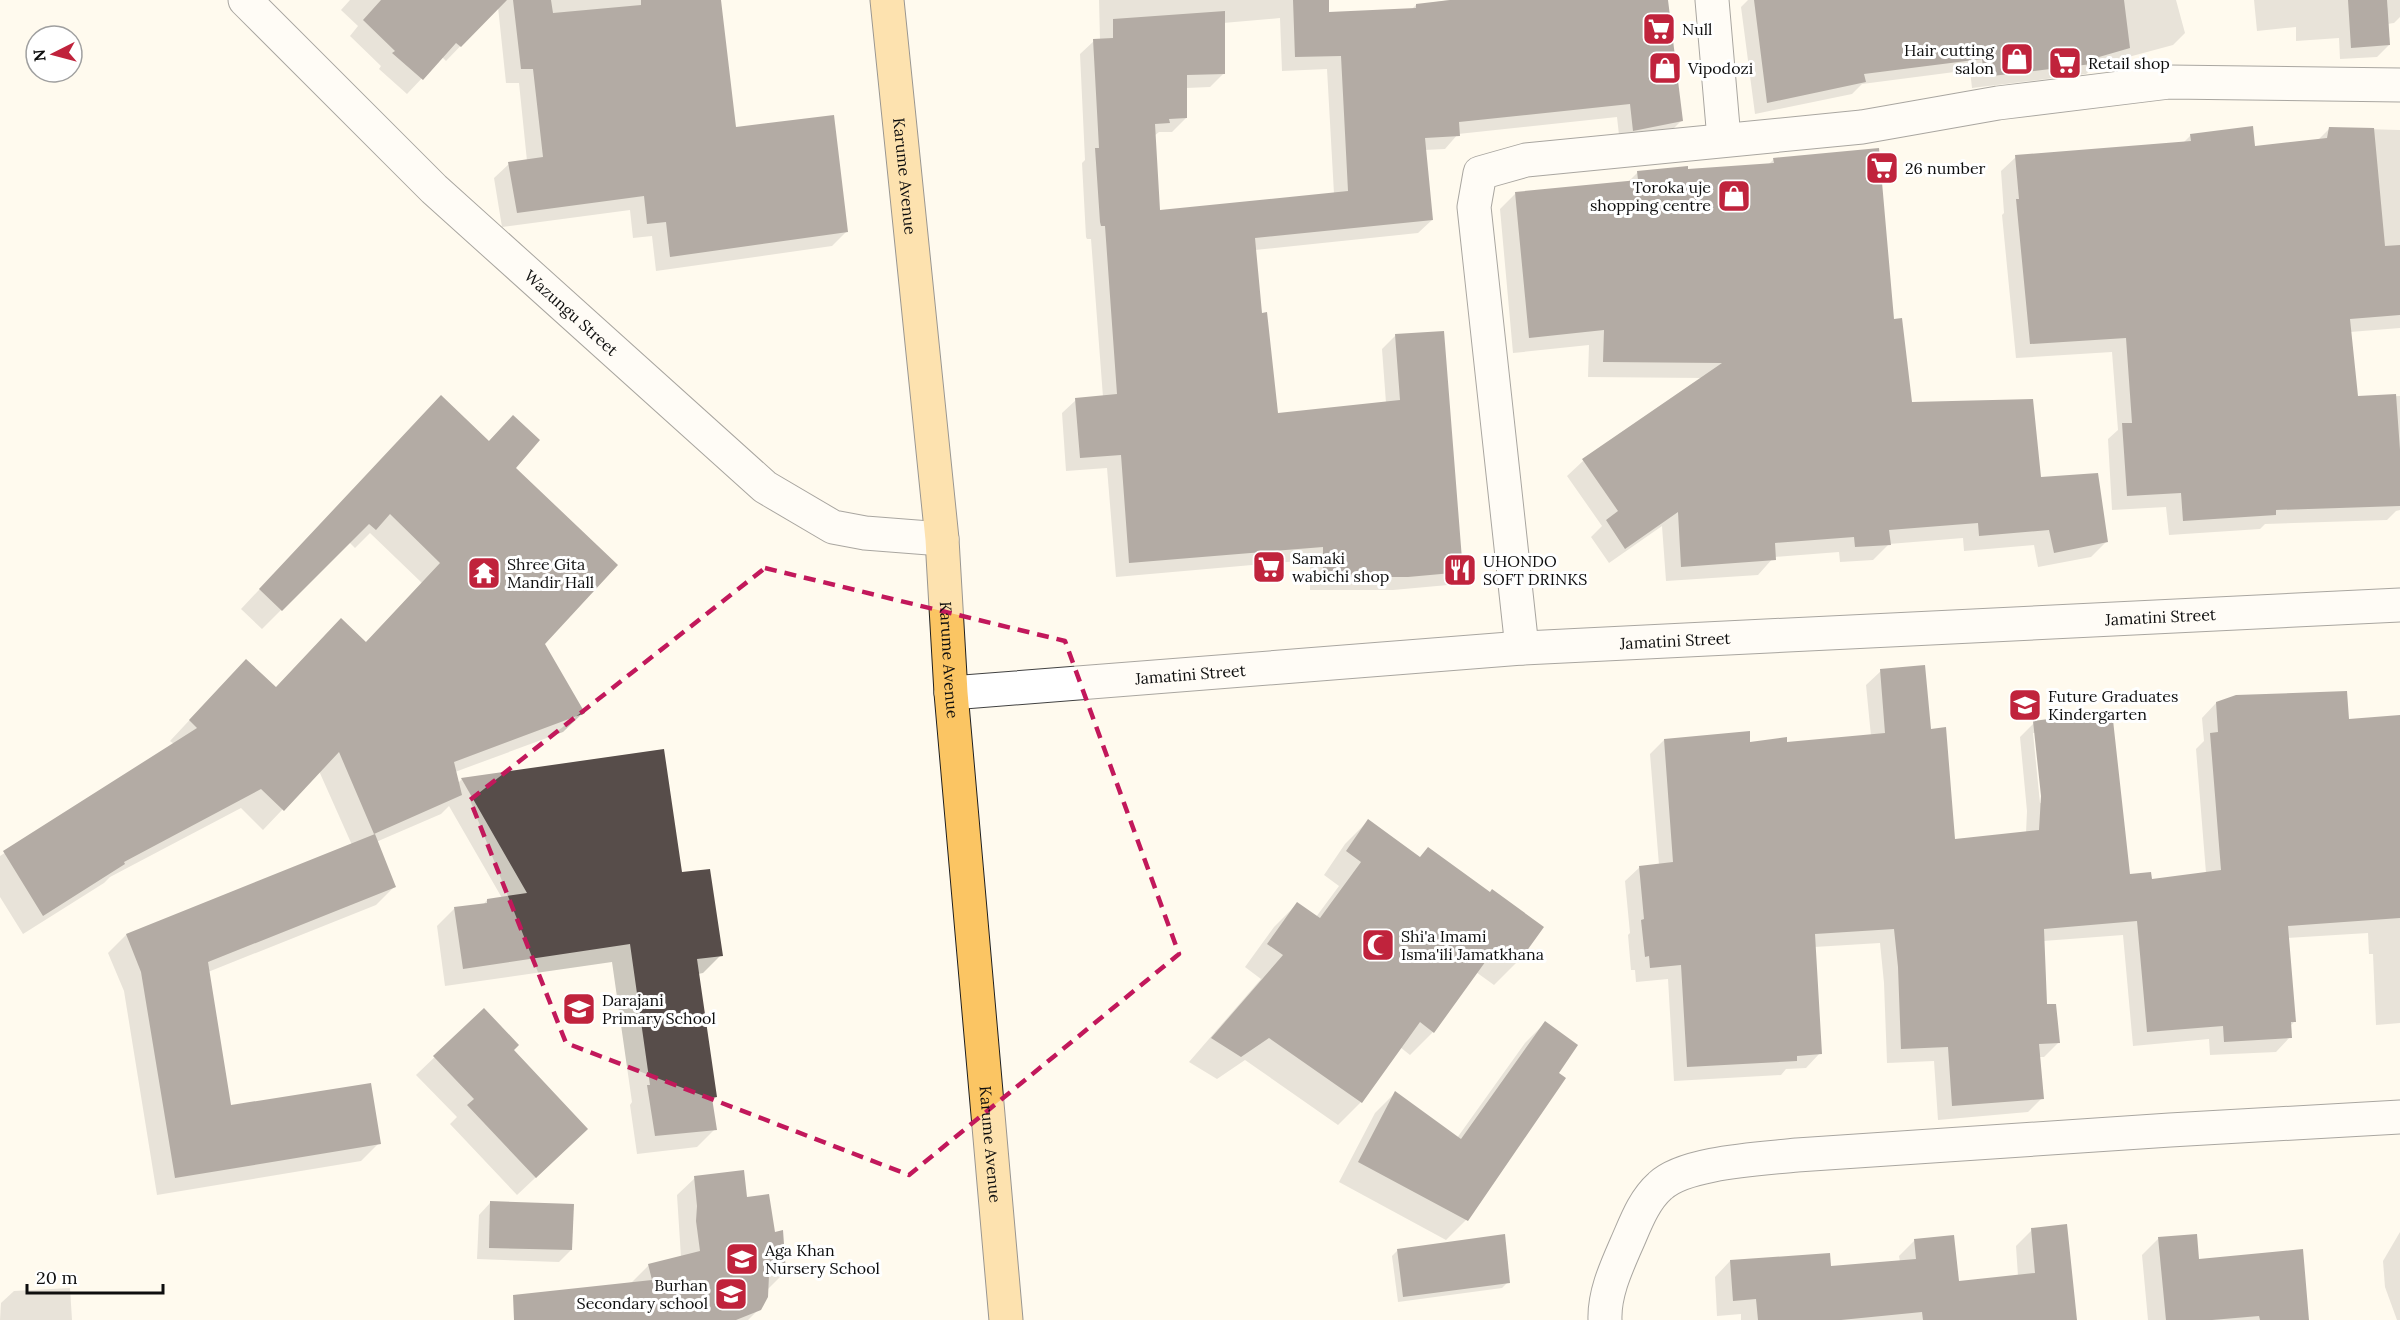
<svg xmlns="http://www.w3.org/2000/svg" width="2400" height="1320" font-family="Lora,serif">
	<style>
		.shadow { fill: #0003; fill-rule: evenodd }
		.building { fill: #574d4a }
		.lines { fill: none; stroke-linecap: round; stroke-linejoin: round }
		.minor-casing { stroke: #414141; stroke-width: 35 }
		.major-casing { stroke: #1f1f1f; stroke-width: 35 }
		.minor { stroke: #fff; stroke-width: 33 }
		.major { stroke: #fbc563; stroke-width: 33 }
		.marked { fill: none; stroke: #c2185b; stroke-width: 4.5; stroke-dasharray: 12 8; stroke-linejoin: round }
		.labels { text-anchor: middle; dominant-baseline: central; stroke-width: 6; stroke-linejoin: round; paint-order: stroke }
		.poi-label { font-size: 16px; fill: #0e0e0e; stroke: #fff; text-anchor: start }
		.street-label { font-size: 16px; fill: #0e0e0e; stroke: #fff }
	</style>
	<rect width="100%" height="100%" fill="#fffaee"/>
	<g class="shadow">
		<polygon points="350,0 720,0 734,128 847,231 832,246 656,271 652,236 633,238 630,210 502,227 494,178 509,164 527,161 519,83 506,83 498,7 446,61 442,57 407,94 379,69 381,66 350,36 358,26 341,10"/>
		<path d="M1099 0H1328L1327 14 1411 10 1416 5 1450 0H1594L1681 121 1667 135 1620 144 1617 117 1458 134 1445 149 1424 150 1432 220 1418 233 1255 250 1261 314 1276 414 1386 403 1382 349 1396 335 1462 571 1448 585 1393 590H1310V560L1116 577 1107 468 1066 471 1062 413 1076 400 1103 397 1091 239H1087L1086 237 1082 163 1085 160 1080 54 1094 41 1100 40ZM1280 18 1282 71 1327 69 1334 194 1159 211 1154 136 1159 132H1172L1186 118V88L1210 87 1224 73 1223 23Z"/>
		<polygon points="1748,0 2176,0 2185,33 2173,45 2095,66 2086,74 1972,88 1970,70 1862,84 1852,94 1755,114 1741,7"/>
		<polygon points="2254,0 2400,0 2400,17 2394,23 2387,24 2389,45 2377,57 2340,59 2339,38 2296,41 2296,27 2257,31"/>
		<polygon points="2330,128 2400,130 2400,328 2350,332 2357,398 2400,396 2400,510 2396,511 2387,520 2265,524 2260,529 2169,535 2166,507 2112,510 2108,439 2118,430 2112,352 2016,358 2002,215 2004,213 2001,171 2016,157 2182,144 2191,135 2254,148 2317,141"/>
		<polygon points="1774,159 1893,321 1911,403 2040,478 2106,542 2091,557 2038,567 2034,545 1964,551 1963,538 1889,544 1873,560 1840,562 1839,552 1774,557 1758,575 1666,581 1662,526 1609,563 1591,537 1602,526 1567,476 1583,461 1703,378 1588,377 1589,345 1513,353 1500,209 1515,194 1627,183 1638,172 1768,165"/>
		<polygon points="422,417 488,442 513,417 514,468 543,644 583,713 563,732 455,772 458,783 462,779 663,751 681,874 721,955 703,973 698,974 715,1096 711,1100 715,1129 697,1147 637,1154 630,1105 632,1102 612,962 445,986 437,926 455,908 483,905 487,900 502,898 449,806 441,814 376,842 394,887 376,905 208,972 230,1107 379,1143 361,1161 157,1195 124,991 108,953 126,935 352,845 319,771 263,830 241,808 110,877 104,883 23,934 0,897 0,856 174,744 170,741 227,680 275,689 365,643 422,583 370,533 355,548 349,542 262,629 241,609"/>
		<path d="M1881 671 1929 730 1954 841 2026 833 2027 811 2020 737 2034 723 2129 875 2150 881 2206 873 2196 749 2204 741 2202 718 2216 703 2348 721 2400 718V1023L2376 1025 2373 954H2369L2368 933 2287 938 2295 1021 2289 1027 2290 1037 2276 1052 2210 1055 2209 1039 2133 1046 2123 935 2043 941 2046 1006 2059 1042 2044 1057H2039L2042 1098 2028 1112 1938 1120 1934 1061 1887 1063 1884 983 1880 943 1814 947 1820 1053 1806 1068 1786 1069 1781 1075 1674 1081 1668 979 1636 982 1635 970H1631L1628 935 1630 933 1625 881 1640 867 1659 865 1650 754 1664 740 1786 743 1871 736 1866 685ZM2033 733H2036L2043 803H2040Z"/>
		<polygon points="1368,821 1517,962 1494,985 1476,972 1433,1032 1410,1055 1400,1047 1361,1102 1338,1125 1245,1060 1217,1079 1189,1062 1261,979 1245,967 1274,927 1297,904 1316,917 1339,886 1324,875 1345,844"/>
		<polygon points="484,1010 512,1050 568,1147 517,1195 450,1124 457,1117 416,1075"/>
		<polygon points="1545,1023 1466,1220 1446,1240 1339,1182 1375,1113 1395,1093 1457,1138 1525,1043"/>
		<polygon points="695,1178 746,1198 774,1234 785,1272 767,1290 759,1309 748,1320 538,1320 632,1282 649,1265 681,1257 677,1195"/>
		<polygon points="491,1202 571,1250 559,1262 477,1259 479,1215"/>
		<polygon points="2032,1230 2076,1320 1741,1320 1741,1314 1717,1316 1715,1277 1730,1261 1830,1267 1900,1262 1899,1256 1915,1240 1957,1283 2018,1276 2016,1246"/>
		<polygon points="2400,1232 2400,1320 2397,1320 2385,1287 2383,1261"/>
		<polygon points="2159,1238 2197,1260 2308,1320 2148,1320 2142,1255"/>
		<polygon points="1398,1250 1508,1282 1502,1288 1398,1302 1392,1256"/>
		<polygon points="70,1288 72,1320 0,1320 1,1303 14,1291"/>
	</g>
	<g class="building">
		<polygon points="381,0 507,0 461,47 456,43 423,80 392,53 395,51 363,20"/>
		<polygon points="513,0 551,0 553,13 641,5 641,0 721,0 736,127 834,115 848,232 670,257 666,222 647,224 644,196 517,213 508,162 543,157 533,69 521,69"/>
		<polygon points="1293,0 1329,0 1329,12 1416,8 1416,4 1450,0 1668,0 1683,121 1633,131 1630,104 1459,122 1460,136 1425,138 1433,220 1255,238 1262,313 1267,312 1278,413 1400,400 1395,334 1444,331 1463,572 1408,577 1323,577 1323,547 1129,563 1121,455 1080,458 1075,398 1117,394 1105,226 1101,226 1100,222 1095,148 1099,148 1093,39 1113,38 1113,19 1225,11 1225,74 1187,75 1187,118 1169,119 1170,123 1155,124 1160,210 1348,191 1341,56 1295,57"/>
		<polygon points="1754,0 2124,0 2130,48 2099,57 2100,63 1984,77 1982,59 1864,74 1866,82 1767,103"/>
		<polygon points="2348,0 2387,0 2390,45 2351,48"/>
		<polygon points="2253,126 2255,146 2327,138 2329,127 2374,128 2385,246 2400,245 2400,315 2350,319 2358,396 2396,394 2400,450 2400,506 2276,510 2276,515 2183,521 2181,493 2127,496 2122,423 2132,423 2126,338 2030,344 2016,199 2019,199 2015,155 2191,141 2190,134"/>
		<polygon points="1879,148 1894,319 1902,318 1912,402 2033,399 2041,477 2098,473 2108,542 2054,553 2049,530 1979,536 1978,523 1889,530 1891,545 1855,547 1854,537 1775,543 1776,560 1681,567 1678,512 1625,549 1606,520 1618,511 1582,459 1722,363 1603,362 1604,330 1529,338 1515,192 1638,180 1637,171 1688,166 1688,169 1774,163 1773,158"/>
		<polygon points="441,395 489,441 513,415 540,440 516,468 618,565 545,644 585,713 454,762 462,795 374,834 339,752 284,811 261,789 124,862 125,864 43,916 3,851 197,728 189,720 246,659 276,687 341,618 366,642 440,563 390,514 376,530 369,524 282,611 259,589"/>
		<polygon points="1925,665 1931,729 1946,727 1955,839 2039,830 2041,796 2033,721 2112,711 2130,874 2151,872 2152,879 2221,870 2210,733 2218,732 2216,702 2236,695 2347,691 2349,719 2400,715 2400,918 2288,926 2296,1022 2291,1022 2292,1038 2224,1042 2223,1026 2147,1032 2137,921 2044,929 2047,1004 2056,1004 2060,1043 2039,1044 2044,1099 1952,1106 1948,1047 1901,1049 1898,967 1894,929 1815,934 1822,1054 1797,1056 1797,1061 1687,1067 1681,965 1650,968 1649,956 1645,957 1641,920 1644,919 1639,866 1673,862 1664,739 1750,731 1750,742 1787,737 1787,742 1885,733 1880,669"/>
		<polygon points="664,749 682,872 710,869 723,956 697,959 717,1097 712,1098 717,1130 655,1136 647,1085 650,1085 630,944 463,969 454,907 487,903 487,899 527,893 461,778"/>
		<polygon points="1368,819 1420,857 1428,847 1490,892 1492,889 1544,927 1518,963 1496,947 1434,1033 1420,1022 1362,1103 1269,1038 1241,1057 1211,1038 1283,955 1267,944 1297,902 1320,918 1361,862 1346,851"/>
		<polygon points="375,834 396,887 208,962 231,1105 371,1083 381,1144 175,1178 141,972 126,934"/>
		<polygon points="484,1008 519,1045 514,1050 588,1129 536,1178 467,1105 474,1099 433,1056"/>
		<polygon points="1545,1021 1578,1045 1559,1073 1566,1078 1468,1221 1358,1162 1395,1091 1461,1139"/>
		<polygon points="744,1170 747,1197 769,1194 775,1232 783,1230 786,1273 769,1275 768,1297 761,1310 736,1320 514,1320 513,1295 652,1280 648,1264 700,1251 696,1221 697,1206 694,1176"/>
		<polygon points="490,1201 574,1204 572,1250 489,1248"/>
		<polygon points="2067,1224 2077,1320 1923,1320 1922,1312 1841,1320 1758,1320 1756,1299 1733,1301 1730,1260 1830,1253 1831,1266 1916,1259 1914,1239 1954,1235 1959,1281 2035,1273 2031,1228"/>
		<polygon points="1505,1234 1510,1283 1403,1297 1397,1249"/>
		<polygon points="2197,1234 2199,1259 2303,1249 2309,1320 2260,1320 2259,1316 2212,1320 2166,1320 2158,1237"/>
	</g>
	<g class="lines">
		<g class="minor-casing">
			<g id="minor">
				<path id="s1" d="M245 0 434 189 765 487 833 527 865 533 942 539"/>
				<polyline points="1712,0 1724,139"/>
				<polyline points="1522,648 1474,207 1480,173 1526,160 1862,127 1998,103 2169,82 2400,85"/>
				<path id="s2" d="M951 693 1522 648 2400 605"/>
				<path d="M1605 1320C1604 1294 1616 1268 1626 1245 1635 1225 1643 1201 1660 1186 1685 1162 1762 1159 1797 1155L2170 1130 2400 1117"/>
			</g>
		</g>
		<g class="major-casing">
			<g id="major">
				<path id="s3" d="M887 0 942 539 951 693 1006 1320"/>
			</g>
		</g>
		<use href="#minor" class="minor"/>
		<use href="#major" class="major"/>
	</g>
	<path d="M0 0H2400V1320H0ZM765 568 1065 641 1179 954 909 1175 566 1043 470 800Z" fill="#fffaee" fill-opacity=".55" fill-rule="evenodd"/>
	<path class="marked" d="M765 568 1065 641 1179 954 909 1175 566 1043 470 800Z"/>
	<defs>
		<g id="supermarket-square" transform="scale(1.725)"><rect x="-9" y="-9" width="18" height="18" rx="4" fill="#c0233c" stroke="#fff"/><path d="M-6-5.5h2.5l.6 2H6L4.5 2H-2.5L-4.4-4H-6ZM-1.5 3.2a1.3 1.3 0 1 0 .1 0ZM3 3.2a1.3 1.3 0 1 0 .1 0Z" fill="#fff"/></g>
		<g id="shop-square" transform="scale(1.725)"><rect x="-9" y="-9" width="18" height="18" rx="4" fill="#c0233c" stroke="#fff"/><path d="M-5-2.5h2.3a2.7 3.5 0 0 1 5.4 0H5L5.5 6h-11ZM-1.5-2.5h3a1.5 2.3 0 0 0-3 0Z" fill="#fff"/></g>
		<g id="restaurant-square" transform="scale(1.725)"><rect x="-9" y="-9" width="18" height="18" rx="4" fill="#c0233c" stroke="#fff"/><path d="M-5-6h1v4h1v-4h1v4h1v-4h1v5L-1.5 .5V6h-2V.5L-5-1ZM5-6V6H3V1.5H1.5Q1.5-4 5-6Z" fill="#fff"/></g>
		<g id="temple-square" transform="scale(1.725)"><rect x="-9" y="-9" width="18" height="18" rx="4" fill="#c0233c" stroke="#fff"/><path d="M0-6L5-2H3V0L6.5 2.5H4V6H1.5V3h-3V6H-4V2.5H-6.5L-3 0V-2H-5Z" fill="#fff"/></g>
		<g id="school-square" transform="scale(1.725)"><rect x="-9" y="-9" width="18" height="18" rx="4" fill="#c0233c" stroke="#fff"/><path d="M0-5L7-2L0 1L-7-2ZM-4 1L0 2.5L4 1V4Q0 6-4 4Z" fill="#fff"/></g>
		<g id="mosque-square" transform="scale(1.725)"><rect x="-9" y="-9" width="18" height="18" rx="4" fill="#c0233c" stroke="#fff"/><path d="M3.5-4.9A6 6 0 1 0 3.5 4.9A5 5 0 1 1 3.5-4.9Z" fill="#fff"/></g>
	</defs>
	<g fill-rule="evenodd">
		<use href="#supermarket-square" x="1659" y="29"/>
		<use href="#shop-square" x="2017" y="59"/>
		<use href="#supermarket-square" x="2065" y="63"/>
		<use href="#shop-square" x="1665" y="68"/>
		<use href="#supermarket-square" x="1882" y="168"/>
		<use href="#shop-square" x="1734" y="196"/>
		<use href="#supermarket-square" x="1269" y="567"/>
		<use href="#restaurant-square" x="1460" y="570"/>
		<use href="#temple-square" x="484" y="573"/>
		<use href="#school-square" x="2025" y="705"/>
		<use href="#mosque-square" x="1378" y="945"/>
		<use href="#school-square" x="579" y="1009"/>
		<use href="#school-square" x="742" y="1259"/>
		<use href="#school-square" x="731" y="1294"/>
	</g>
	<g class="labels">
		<g class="poi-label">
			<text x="1682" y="29">Null</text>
			<text x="1994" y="50" text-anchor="end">Hair cutting<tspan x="1994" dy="18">salon</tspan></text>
			<text x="2088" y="63">Retail shop</text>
			<text x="1688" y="68">Vipodozi</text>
			<text x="1905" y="168">26 number</text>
			<text x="1711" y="187" text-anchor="end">Toroka uje<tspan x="1711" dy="18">shopping centre</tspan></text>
			<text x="1292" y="558">Samaki<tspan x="1292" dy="18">wabichi shop</tspan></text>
			<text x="1483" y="561">UHONDO<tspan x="1483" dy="18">SOFT DRINKS</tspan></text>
			<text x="507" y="564">Shree Gita<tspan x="507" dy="18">Mandir Hall</tspan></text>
			<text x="2048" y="696">Future Graduates<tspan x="2048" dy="18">Kindergarten</tspan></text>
			<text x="1401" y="936">Shi'a Imami<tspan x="1401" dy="18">Isma'ili Jamatkhana</tspan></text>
			<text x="602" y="1000">Darajani<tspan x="602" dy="18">Primary School</tspan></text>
			<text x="765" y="1250">Aga Khan<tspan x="765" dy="18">Nursery School</tspan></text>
			<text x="708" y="1285" text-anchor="end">Burhan<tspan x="708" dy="18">Secondary school</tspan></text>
		</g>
		<g class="street-label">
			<text stroke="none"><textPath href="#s3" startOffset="177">Karume Avenue</textPath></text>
			<text stroke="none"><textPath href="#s1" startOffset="452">Wazungu Street</textPath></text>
			<text stroke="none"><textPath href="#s2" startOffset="1212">Jamatini Street</textPath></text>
			<text stroke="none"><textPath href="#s2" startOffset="726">Jamatini Street</textPath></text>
			<text stroke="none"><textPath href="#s3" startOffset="663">Karume Avenue</textPath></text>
			<text stroke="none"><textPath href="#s2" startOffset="240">Jamatini Street</textPath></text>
			<text stroke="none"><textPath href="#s3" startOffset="1149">Karume Avenue</textPath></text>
		</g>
	</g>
	<g transform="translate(54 54) rotate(264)"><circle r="28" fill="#ffffff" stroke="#9f9f9f" stroke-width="1.5"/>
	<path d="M0-4.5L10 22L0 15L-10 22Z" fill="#c0233c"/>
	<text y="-9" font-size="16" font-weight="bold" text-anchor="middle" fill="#0e0e0e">N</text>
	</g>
	<path d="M27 1284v9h136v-9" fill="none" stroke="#0e0e0e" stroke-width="3"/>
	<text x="36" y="1284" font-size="18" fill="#0e0e0e" stroke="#ffffff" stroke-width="4.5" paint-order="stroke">20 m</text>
</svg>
